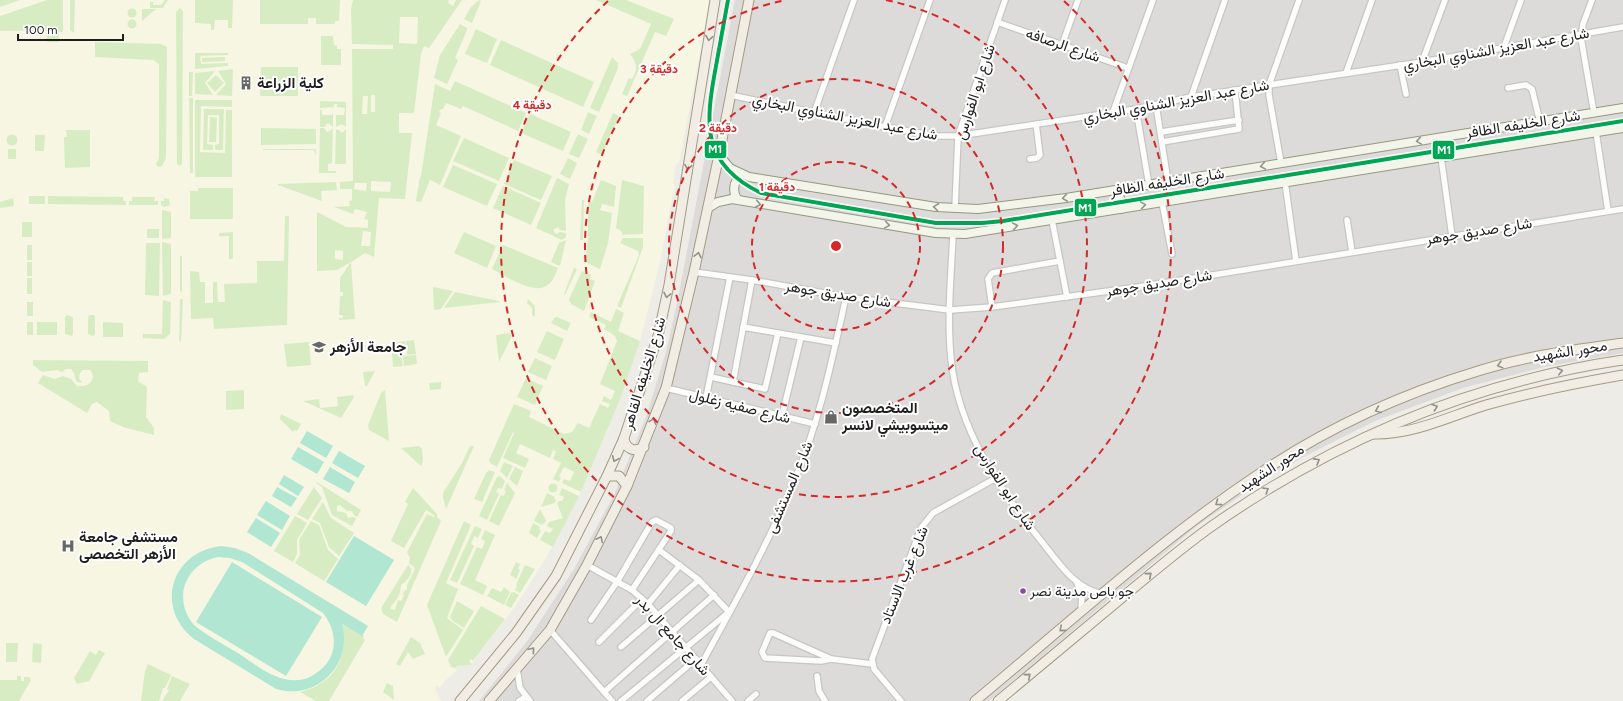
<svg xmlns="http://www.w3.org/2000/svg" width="1623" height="701" font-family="Figtree,Vazirmatn,sans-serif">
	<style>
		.residential { fill: #dcdbd9 }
		.education { fill: #f6f6e2 }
		.grass { fill: #d8ecc4; fill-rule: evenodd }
		.pitch { fill: #b0e6d2; fill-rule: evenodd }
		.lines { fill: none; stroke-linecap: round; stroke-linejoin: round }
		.street-casing { stroke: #c6c6c3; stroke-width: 8 }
		.secondary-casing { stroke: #94987e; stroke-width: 10 }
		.primary-casing { stroke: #a39b83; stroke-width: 11 }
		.street { stroke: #fcfcfb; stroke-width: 5.5 }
		.secondary { stroke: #f3f4ea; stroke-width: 8 }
		.primary { stroke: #f1ede4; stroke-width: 9 }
		.metro-1-casing { stroke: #fff; stroke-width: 7 }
		.metro-1 { stroke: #00a651; stroke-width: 4 }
		.oneway { stroke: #92908b }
		.oneway2 { stroke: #94948f }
		.ring { fill: none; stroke: #d62828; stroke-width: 2; stroke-dasharray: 7 5 }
		.bus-dot { fill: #8e44ad; stroke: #fff; stroke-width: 1.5 }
		.labels { text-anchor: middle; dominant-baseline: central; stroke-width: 4; stroke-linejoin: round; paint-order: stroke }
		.bus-label { font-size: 14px; fill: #1f1f1f; stroke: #fff; text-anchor: start }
		.street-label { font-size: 15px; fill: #1f1f1f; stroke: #fff }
		.poi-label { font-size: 15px; font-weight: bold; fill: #1f1f1f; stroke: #fff; text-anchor: start }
		.centre { fill: #d62828; stroke: #fff; stroke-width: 2 }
		.ring-label { font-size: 12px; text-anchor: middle; font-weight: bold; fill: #d62828; stroke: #fff; stroke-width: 4; stroke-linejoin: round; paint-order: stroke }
		.line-badge { stroke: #fff; stroke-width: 1.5 }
		.badge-label { font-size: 11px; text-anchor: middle; font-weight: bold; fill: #fff }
	</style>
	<rect width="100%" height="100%" fill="#edece7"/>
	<polygon class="residential" points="735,0 1623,0 1623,353 1544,367 1463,388 1375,421 1307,455 1259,483 1197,526 989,701 479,701 528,640 574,569 614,495 646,417 666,352 677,303"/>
	<polygon class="education" points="0,0 710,0 679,163 677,163 675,169 673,184 675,184 660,262 640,341 621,397 581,492 546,558 519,601 471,665 457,666 455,668 457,671 446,680 440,688 437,686 435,688 441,701 0,701"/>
	<g class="grass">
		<polygon points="0,0 20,0 0,7"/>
		<polygon points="47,0 63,0 63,32 59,32 59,42 47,42 46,30 0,31 0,16"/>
		<polygon points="70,0 75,0 74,33 70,30"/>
		<polygon points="165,0 168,0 163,8 150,8 150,2 153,2 153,5 161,5"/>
		<polygon points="195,0 233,0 232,28 228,28 228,20 215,20 214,30 211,30 211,24 195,23"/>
		<polygon points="260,0 340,0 339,21 335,21 335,24 316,24 316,18 308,18 308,24 260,24"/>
		<path d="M353 0H449L448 3 453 6 456 0H462L429 48 424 46 421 54 414 113H399V133H412L405 199 379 198 374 257 365 253 351 262 355 319 339 320V318H343V315H339L340 296H343V292H340V278L351 262 337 270 317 271V212L346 227 368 228V220L364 219 367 212 355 209 353 214 334 207 350 206 349 201 352 200V189H340V182L353 181 352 49H393V45L352 44 351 9ZM400 17H418L417 44 399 43ZM371 95H375V112H371ZM363 96H368L367 114H362ZM371 181 391 182 390 192 371 191ZM355 183H367L366 191 354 189ZM363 231 371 232 370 246H361ZM335 250 343 251V260L335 259Z"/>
		<polygon points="479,0 481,1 472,23 464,19 471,7"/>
		<path d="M596 0H626L674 19 666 36 655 32 627 96 622 94 629 78 632 79C638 70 637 62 630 54L640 49 651 24Z"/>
		<polygon points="180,8 183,11 182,164 180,166 177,164 176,12"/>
		<circle cx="132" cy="13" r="4.5"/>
		<polygon points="142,9 156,9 142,21"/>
		<circle cx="132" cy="24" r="4.5"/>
		<polygon points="460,24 467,28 467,30 455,58 458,60 447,84 434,78 440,55"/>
		<polygon points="476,29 497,39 487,63 465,54"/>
		<polygon points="321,36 333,36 334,45 337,46 337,49 341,49 341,65 321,65"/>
		<polygon points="501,40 594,82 583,107 490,65"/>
		<polygon points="95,42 161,44 167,47 166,158 162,166 158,167 156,164 159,158 159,64 153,60 95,57"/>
		<polygon points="195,53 228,53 228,55 200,56 201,64 228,63 228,66 195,69"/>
		<polygon points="225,57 225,61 202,62 202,58"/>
		<polygon points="612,57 618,63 618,68 599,112 590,108"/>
		<polygon points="261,67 298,67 298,96 260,96"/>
		<polygon points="233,69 232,96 216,95 226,84 218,71"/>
		<polygon points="215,71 205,83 213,95 195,94 195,73"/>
		<polygon points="189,72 193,72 192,96 189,96"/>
		<polygon points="216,75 224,83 215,92 207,83"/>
		<polygon points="455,81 526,113 518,131 463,106 461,109 446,103 443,109 441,109 439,112 441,113 436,125 461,136 440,185 430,180 421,202 416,201 419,181 421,176 435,84 450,91"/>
		<polygon points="189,98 193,98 193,173 190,173"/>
		<polygon points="195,100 232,100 232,107 201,106 200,152 225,153 226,110 232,110 232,177 195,177"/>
		<polygon points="320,101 346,102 346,127 342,124 336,127 336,115 344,115 345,108 337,107 337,104 334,104 333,109 332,107 320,108"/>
		<polygon points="204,109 224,109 223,150 215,150 215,145 219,144 219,115 208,115 207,144 213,145 213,150 203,150"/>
		<polygon points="320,110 322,110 322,115 332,115 333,112 333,127 328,123 324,127 320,127"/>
		<polygon points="588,112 597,116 589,134 581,130"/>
		<polygon points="613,113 619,116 602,155 596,152"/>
		<polygon points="530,114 571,132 563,151 521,133"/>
		<polygon points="210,117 217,118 216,142 209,142"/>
		<polygon points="261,128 316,129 316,144 261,145"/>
		<polygon points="320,128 324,128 327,132 333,129 332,163 328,164 328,171 336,171 336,173 319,173"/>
		<polygon points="336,129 339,130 342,133 346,129 346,164 335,164"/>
		<polygon points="66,130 90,130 90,167 65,168 64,137 67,137"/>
		<polygon points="578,134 588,139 579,158 569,154"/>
		<circle cx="12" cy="140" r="5.5"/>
		<polygon points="35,135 45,135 44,151 35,151"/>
		<polygon points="464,138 509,158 499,181 453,161"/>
		<rect x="8" y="149" width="8" height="10"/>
		<polygon points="263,149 316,149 316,155 314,150 263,150"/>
		<polygon points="568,158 577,163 570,179 560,174"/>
		<polygon points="514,160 552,176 541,200 504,184"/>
		<polygon points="453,165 497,184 487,206 443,187"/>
		<polygon points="557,178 569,184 565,200 566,231 560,230 558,227 553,230 556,234 560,232 566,233 566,237 562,240 536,228"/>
		<polygon points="601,180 616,186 614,207 602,204 600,210 612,213 608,243 600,269 585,262 588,239 588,200 592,202"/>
		<polygon points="622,180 644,186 643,234 623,235 621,231 616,228"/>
		<polygon points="336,182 337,190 321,191 322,201 278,185 278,184"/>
		<polygon points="503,186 541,203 531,225 493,208"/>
		<polygon points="198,188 233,188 233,219 190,219 190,191 198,191"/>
		<rect x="29" y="196" width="16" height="8"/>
		<polygon points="48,196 123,197 123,201 126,201 126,205 48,204"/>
		<polygon points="132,197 155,197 154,201 158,201 158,205 129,205 129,201 132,201"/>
		<polygon points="13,198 14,206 0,208 0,202"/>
		<polygon points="164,198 169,199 170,205 164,207 161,205 161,201 164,201"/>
		<polygon points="582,200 584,200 583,240 580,240"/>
		<polygon points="162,210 171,212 171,238 162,239"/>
		<polygon points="285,216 289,216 287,325 214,329 213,318 191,319 190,271 199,272 200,282 205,282 205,303 213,303 213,282 217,282 218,302 225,302 224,284 257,283 257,261 284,261"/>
		<rect x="22" y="222" width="10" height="15"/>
		<rect x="147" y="229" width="12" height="9"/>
		<polygon points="233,232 233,259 229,259 229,236 219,236 219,233"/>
		<polygon points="464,232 496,246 487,268 454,253"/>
		<polygon points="623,238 643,238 643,247 621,308 617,306 639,255 638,251 620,243"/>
		<polygon points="566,240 560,266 551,262 559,243"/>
		<polygon points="162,242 171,244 171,294 163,296"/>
		<polygon points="146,243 160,243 159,296 145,295"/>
		<rect x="27" y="245" width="5" height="15"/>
		<path d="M503 245 558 268C556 273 554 280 549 284 535 297 506 276 492 269Z"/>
		<polygon points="180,256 182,256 182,292 180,291"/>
		<rect x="27" y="262" width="5" height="14"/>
		<polygon points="574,268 577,269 565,295 564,294"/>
		<polygon points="582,271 591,275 590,279 595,281 584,311 571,304 569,299"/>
		<rect x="27" y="278" width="5" height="16"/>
		<polygon points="433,287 453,291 441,309 434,310"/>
		<polygon points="455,292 499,301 500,302 444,308"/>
		<polygon points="180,299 183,299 181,342 179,340"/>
		<polygon points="528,299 535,306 535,317 532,315 532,308 527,303"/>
		<polygon points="163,300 171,302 170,334 164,339 143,338 143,334 162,334"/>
		<rect x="27" y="302" width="6" height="14"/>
		<polygon points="616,309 624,313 618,331 640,341 621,397 581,492 562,483 564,479 570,481 574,472 564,467 559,476 561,478 559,482 553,479 561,463 553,459 556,451 553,450 550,458 520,444 516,453 529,459 525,468 503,458 514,433 513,432 497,467 490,463 489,460 514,404 531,411 529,417 564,434 572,432 578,423 589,428 600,404 608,408 610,404 602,401 604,396 611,400 615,391 600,384 617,341 615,336 604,329 606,325 589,317 591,312 611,322"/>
		<polygon points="67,315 73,317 73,334 72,336 65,334 65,317"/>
		<polygon points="90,315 94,315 95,317 95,334 93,336 88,334 88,317"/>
		<polygon points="557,317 571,323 567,331 551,323 554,318"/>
		<rect x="27" y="322" width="6" height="13"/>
		<rect x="37" y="322" width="20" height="13"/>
		<polygon points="103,322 123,323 123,337 103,337"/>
		<polygon points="547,331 564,339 555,360 537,352"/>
		<polygon points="509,333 512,336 499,362 496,335"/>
		<polygon points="414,340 416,354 407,355 406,341"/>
		<polygon points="405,341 406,351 392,352 391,343"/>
		<polygon points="309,342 311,365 287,367 284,344"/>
		<polygon points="401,352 403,366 393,367 392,353"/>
		<polygon points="416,355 417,364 404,366 403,356"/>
		<polygon points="535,358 552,366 546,380 528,372"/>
		<path d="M33 360 148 361V372L139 373 138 381 147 387 146 417 154 428V435L123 427 110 421 109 411 97 402 92 404 87 413 38 383 43 375 55 379 63 376 71 379 77 386C87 388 98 380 90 370H83L80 373 79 378 82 382 80 383 76 381 74 373 71 369H66L62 372 57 370 42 372 33 365Z"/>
		<polygon points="375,371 367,386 365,386 363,372"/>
		<polygon points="526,378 543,386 535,405 517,397"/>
		<polygon points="441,382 441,389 430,390 429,383"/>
		<polygon points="244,390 244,409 226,410 226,391"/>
		<polygon points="385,390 389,441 369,430 368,425 381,393"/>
		<polygon points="353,395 354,397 341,418 303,401 319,399 320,408 338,406 337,397"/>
		<polygon points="281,414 301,424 297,431 294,430 293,432 280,419"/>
		<polygon points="419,446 422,449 423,462 421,466 401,448"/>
		<polygon points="470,446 474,446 446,509 443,498 443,493 462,463"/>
		<polygon points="504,462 513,466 507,478 500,471"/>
		<polygon points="515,467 523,471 517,486 509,479"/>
		<polygon points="489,470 495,472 482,502 474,499 486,473"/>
		<polygon points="500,476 505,481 502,489 498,488 496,492 499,494 487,520 479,516 497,477"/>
		<polygon points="317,482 361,510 357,517 354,515 352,511 347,511 340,505 337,506 337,511 346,513 348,518 353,517 356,518 352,526 332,515 322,487 316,483"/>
		<polygon points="507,483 515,493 499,526 489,521 501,495 504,496 506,491 504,490"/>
		<circle cx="553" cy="488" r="4.5"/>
		<polygon points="314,487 322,498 308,520 297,514"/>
		<path d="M413 488 437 514V517L441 521 397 622 383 614 381 608 408 565 411 568C413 575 406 582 401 585 401 593 397 601 391 606V609L395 610 398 600 401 601 404 595 402 594 407 589V585L415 569 414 567 409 563 410 558 407 552 427 514 434 517 435 516 426 510 404 548 391 541 408 504 405 502Z"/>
		<polygon points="562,488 579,496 553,547 540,540 545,531 550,533 553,529 547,526 549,522 563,518 557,503 559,501 562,501 564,497 559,495"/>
		<polygon points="547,493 555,497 554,498 556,500 555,503 541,507"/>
		<polygon points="323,502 331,518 354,533 339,556 329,547 320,523 312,519"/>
		<polygon points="540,509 546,521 542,525 534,521"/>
		<polygon points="295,516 307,523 297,540 297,554 293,562 274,551"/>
		<polygon points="311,521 319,525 328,550 338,559 324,581 295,563 300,555 299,540"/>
		<polygon points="464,521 471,525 446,583 458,589 447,618 463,630 446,657 427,605"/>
		<polygon points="533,523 540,527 539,529 541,531 537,538 529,533"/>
		<polygon points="475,526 482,529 478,538 474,536 471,544 474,546 457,583 450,580"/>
		<polygon points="485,530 495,535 475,580 487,586 483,595 460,584 477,547 482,549 485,541 481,539"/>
		<polygon points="516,562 520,564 518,569 520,570 516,579 510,575"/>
		<polygon points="525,565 535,569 520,593 515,590 517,586 516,585"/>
		<polygon points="504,587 510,592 504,605 487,596 492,588 501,592"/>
		<polygon points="514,592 519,595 511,608 505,605 511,593"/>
		<polygon points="457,601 474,611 464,628 453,621 450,617"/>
		<polygon points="481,606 505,619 473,661 471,659 469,661 472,664 471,665 457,666 455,668 451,667 448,660"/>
		<path d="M341 624 364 636 363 638 365 640 329 701H316L300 692C334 684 349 658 341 624Z"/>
		<polygon points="411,637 420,643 425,654 413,659 408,652 400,666 396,664"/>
		<polygon points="6,643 18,643 17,662 6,662"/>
		<polygon points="33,643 42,644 41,663 32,662"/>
		<polygon points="99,650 105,653 89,681 77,684 74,678 90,651 96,655"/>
		<polygon points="148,664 171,675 165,688 163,688 159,701 141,701 145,671"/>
		<polygon points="17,676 21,676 21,681 24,681 24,677 29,677 31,680 19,701 0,701 0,680 17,680"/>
		<polygon points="172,676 190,684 180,701 162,701 169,690 167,689"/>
		<polygon points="387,683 393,686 394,700 383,692"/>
	</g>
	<g class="pitch">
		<polygon points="307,431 333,446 326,458 300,443"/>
		<polygon points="298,447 324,462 317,474 291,459"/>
		<polygon points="339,451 365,466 358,478 332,463"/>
		<polygon points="330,467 355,482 349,493 323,479"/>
		<polygon points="284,475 304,487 298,496 279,484"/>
		<polygon points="277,487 297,498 291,507 272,496"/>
		<polygon points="266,501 290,516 282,530 257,515"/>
		<polygon points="256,518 280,533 271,547 247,532"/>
		<polygon points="354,536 394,560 366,606 326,582"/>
		<path d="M221 546 235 548 248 553 368 626 362 636 342 624C353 664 317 701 276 689L194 639C154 608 171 552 221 546ZM218 557 230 558 242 562 323 613C333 626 337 641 331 656 327 665 320 671 312 676 286 690 259 667 238 653 223 644 207 636 194 625 172 599 185 564 218 557Z"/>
		<polygon points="232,562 322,617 286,676 196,622"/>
	</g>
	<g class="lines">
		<g class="street-casing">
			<g id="street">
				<polyline points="1592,0 1583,24 1581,38 1594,113"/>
				<polyline points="997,22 1128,68"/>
				<polyline points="1062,45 1078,0"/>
				<polyline points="1504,47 1521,0"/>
				<polyline points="1422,62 1445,0"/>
				<polyline points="1400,65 1406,94"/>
				<polyline points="1346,73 1372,0"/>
				<polyline points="1508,88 1526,85 1532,89 1540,122"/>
				<polyline points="730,95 885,127 936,136 958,136 1136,109 1191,97 1269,85 1422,62 1623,27"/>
				<polyline points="1191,97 1225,0"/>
				<polyline points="1156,105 1168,182"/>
				<polyline points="1136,109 1149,185"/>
				<polyline points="1113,112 1153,0"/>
				<polyline points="814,113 854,0"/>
				<polyline points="885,127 930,0"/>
				<polyline points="1161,132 1239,120"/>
				<polyline points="1596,132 1608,211"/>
				<polyline points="1162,142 1239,129 1235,90"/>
				<polyline points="1441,157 1452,236"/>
				<polyline points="1030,159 1037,158 1040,155 1036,124"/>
				<polyline points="1281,163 1269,95 1269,85 1299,0"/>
				<polyline points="1285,182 1296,261"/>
				<polyline points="1162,202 1172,254"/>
				<polyline points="955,209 958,136 1005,0"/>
				<polyline points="1052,220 1067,297"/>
				<polyline points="1347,220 1352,252"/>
				<path d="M953 235C951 276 947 318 951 359 958 429 999 489 1042 542 1058 562 1076 590 1103 594"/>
				<polyline points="694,272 752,280 846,297 950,310 992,307 1138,287 1623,209"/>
				<polyline points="992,307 988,279 992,273 1060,261"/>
				<polyline points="743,327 836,343"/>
				<polyline points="711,377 765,389 778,333"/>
				<polyline points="733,382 752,280"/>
				<polyline points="666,388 815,424"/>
				<polyline points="706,398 730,277"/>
				<polyline points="782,416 801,337"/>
				<polyline points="587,565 632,590 648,604 732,701"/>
				<polyline points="1077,583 1082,594 1081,611"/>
				<polyline points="648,604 680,565"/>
				<polyline points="591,620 617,582 652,522 656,520 671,528 671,531 632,590"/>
				<polyline points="550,630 612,701"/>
				<polygon points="770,633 773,633 831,659 821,661 765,658 762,652"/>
				<polyline points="599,642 642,599"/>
				<polyline points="621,647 699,580"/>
				<polyline points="831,659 872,664"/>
				<path d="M701 665C733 606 767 546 793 484 819 424 832 360 846 297"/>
				<polyline points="517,669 520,688 530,701"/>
				<polyline points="817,676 819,691 825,701"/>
				<polyline points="604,692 714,595"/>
				<polyline points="519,701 526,697"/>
				<polyline points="621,701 729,612 699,580 659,550"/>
				<polyline points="647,701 696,659"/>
				<polyline points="682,701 711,677"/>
				<polyline points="748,701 756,694"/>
				<polyline points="901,701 874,669 872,659 921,528 933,513 996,478"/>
			</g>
		</g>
		<g class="secondary-casing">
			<g id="secondary">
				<polyline points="719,155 730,168 749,177 936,207 978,209 1066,198 1623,108"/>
				<polyline points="1119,190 1121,209"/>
				<path d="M738 200C732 192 733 182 741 175"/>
				<polyline points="708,208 718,202 732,199 936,233 965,234 1623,128"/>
			</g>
		</g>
		<g class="primary-casing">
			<g id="primary">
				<path d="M1374 434C1413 435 1450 416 1486 405 1531 392 1577 383 1623 375"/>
				<path d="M624 438C625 449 635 453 644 447"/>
				<polyline points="607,476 619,476 627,486"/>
				<polyline points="460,701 516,633 556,576 607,476 624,438 658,336 669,285 715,0"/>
				<polyline points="489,701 550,630 587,565 627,486 666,388 694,272 719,155 749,0"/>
				<path d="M975 701C1068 624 1158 541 1259 474 1325 429 1402 394 1478 371 1525 356 1574 350 1623 343"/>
				<path d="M998 701C1040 666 1082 631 1124 596 1153 572 1181 548 1212 526 1336 439 1474 382 1623 360"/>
			</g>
		</g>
		<use href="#street" class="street"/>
		<use href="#secondary" class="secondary"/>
		<use href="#primary" class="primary"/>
		<g class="metro-1-casing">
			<path id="metro-1" d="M728 0C724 22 720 44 716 66 705 124 701 164 761 193L936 223H982L1003 221 1623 121"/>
		</g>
		<use href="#metro-1" class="metro-1"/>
	</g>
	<defs><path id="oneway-chevron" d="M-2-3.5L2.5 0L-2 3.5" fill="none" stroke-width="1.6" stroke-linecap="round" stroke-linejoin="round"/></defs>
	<g class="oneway">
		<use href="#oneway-chevron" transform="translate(709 38) rotate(99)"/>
		<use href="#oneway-chevron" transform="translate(688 167) rotate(99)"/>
		<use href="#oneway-chevron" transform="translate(698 255) rotate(-78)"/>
		<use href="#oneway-chevron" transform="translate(667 295) rotate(102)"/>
		<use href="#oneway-chevron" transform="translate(1500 365) rotate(165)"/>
		<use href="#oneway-chevron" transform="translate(1560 371) rotate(-13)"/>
		<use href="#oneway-chevron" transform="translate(1435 407) rotate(-20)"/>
		<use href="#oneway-chevron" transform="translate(1378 410) rotate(157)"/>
		<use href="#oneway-chevron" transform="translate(653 421) rotate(-69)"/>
		<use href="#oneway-chevron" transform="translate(615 459) rotate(114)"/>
		<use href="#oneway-chevron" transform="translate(1317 461) rotate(-29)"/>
		<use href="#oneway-chevron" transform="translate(1266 490) rotate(-31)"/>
		<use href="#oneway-chevron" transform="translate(1218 503) rotate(144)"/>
		<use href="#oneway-chevron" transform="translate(600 539) rotate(-63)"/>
		<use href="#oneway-chevron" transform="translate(1149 575) rotate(-40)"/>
		<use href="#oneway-chevron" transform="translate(1062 629) rotate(139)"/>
		<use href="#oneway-chevron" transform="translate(532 650) rotate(-49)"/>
		<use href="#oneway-chevron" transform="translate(1028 676) rotate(-40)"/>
	</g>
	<g class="oneway2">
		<use href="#oneway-chevron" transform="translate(1419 141) rotate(171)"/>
		<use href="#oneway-chevron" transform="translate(1263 166) rotate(170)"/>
		<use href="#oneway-chevron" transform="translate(1065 198) rotate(172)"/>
		<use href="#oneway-chevron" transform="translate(758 204) rotate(10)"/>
		<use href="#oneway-chevron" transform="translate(1143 205) rotate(-9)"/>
		<use href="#oneway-chevron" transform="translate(936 207) rotate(-172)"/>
		<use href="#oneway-chevron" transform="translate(887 225) rotate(9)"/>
		<use href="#oneway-chevron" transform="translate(1015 226) rotate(-10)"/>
	</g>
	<g class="ring">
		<circle cx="836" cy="246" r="84"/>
		<circle cx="836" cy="246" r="167"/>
		<path d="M886 0A251 251 0 1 1 786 0"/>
		<path d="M1064 1A335 335 0 1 1 608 1"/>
	</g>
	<defs>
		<g id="building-bare" transform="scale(1.08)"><path d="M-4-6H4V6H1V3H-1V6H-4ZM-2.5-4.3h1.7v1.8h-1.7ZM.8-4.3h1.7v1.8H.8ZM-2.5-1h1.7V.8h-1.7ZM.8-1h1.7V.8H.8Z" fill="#676765" stroke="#fff" stroke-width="2.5" paint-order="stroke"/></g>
		<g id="university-bare" transform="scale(1.08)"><path d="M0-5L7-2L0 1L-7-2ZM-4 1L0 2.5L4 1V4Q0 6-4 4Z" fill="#676765" stroke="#fff" stroke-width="2.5" paint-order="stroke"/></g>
		<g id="shop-bare" transform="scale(1.08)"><path d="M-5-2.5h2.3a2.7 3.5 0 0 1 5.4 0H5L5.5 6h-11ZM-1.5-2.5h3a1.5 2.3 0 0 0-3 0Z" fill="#676765" stroke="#fff" stroke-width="2.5" paint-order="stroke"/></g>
		<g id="hospital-bare" transform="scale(1.08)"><path d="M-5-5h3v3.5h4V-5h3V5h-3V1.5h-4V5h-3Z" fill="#676765" stroke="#fff" stroke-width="2.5" paint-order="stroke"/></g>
	</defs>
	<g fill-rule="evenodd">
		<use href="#building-bare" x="246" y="83"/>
		<use href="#university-bare" x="319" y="347"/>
		<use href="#shop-bare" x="831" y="417"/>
		<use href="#hospital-bare" x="68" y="546"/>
	</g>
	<circle class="bus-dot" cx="1023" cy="591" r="3.5"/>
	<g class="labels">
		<g class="bus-label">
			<text x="1030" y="591">جو باص مدينة نصر</text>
		</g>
		<g class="street-label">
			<text transform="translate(1063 45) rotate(19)">شارع الرصافه</text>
			<text transform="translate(1496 49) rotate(-10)">شارع عبد العزيز الشناوي البخاري</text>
			<text transform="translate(975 92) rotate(-72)">شارع ابو الفوارس</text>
			<text transform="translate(1176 101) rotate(-10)">شارع عبد العزيز الشناوي البخاري</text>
			<text transform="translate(845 117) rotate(11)">شارع عبد العزيز الشناوي البخاري</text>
			<text transform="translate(1523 124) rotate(-9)">شارع الخليفه الظافر</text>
			<text transform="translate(1167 182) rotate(-9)">شارع الخليفه الظافر</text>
			<text transform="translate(1479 231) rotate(-9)">شارع صديق جوهر</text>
			<text transform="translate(1159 283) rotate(-9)">شارع صديق جوهر</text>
			<text transform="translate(838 294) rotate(9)">شارع صديق جوهر</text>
			<text transform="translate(1570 351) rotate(-9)">محور الشهيد</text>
			<text transform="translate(644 373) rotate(-73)">شارع الخليفه القاهر</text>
			<text transform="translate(740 406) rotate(14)">شارع صفيه زغلول</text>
			<text transform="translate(1271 468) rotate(-33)">محور الشهيد</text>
			<text transform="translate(789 487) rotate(-67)">شارع المستشفى</text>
			<text transform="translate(1005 487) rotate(57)">شارع ابو الفوارس</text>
			<text transform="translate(904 575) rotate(-68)">شارع غرب الاستاد</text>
			<text transform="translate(673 635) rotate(48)">شارع جامع ال بدر</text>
		</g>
		<g class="poi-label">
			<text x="257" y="83">كلية الزراعة</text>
			<text x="330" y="347">جامعة الأزهر</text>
			<text x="842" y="408">المتخصصون<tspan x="842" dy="17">ميتسوبيشي لانسر</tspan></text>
			<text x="79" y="537">مستشفى جامعة<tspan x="79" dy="17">الأزهر التخصصى</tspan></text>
		</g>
	</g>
	<circle cx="836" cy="246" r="6" class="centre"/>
	<g class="ring-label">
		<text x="659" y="73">3 دقيقة</text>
		<text x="532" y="109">4 دقيقة</text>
		<text x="718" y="132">2 دقيقة</text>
		<text x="777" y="191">1 دقيقة</text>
	</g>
	<g class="line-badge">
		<rect x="704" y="140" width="23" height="19" rx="4" fill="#00a651"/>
		<rect x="1432" y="140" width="23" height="20" rx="4" fill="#00a651"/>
		<rect x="1074" y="198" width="23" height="19" rx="4" fill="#00a651"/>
	</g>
	<g class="badge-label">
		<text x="715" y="153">M1</text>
		<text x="1444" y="154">M1</text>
		<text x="1085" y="212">M1</text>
	</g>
	<path d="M18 34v6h105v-6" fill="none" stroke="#1f1f1f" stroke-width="2"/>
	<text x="24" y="34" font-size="12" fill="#1f1f1f" stroke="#ffffff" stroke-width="3" paint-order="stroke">100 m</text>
</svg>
